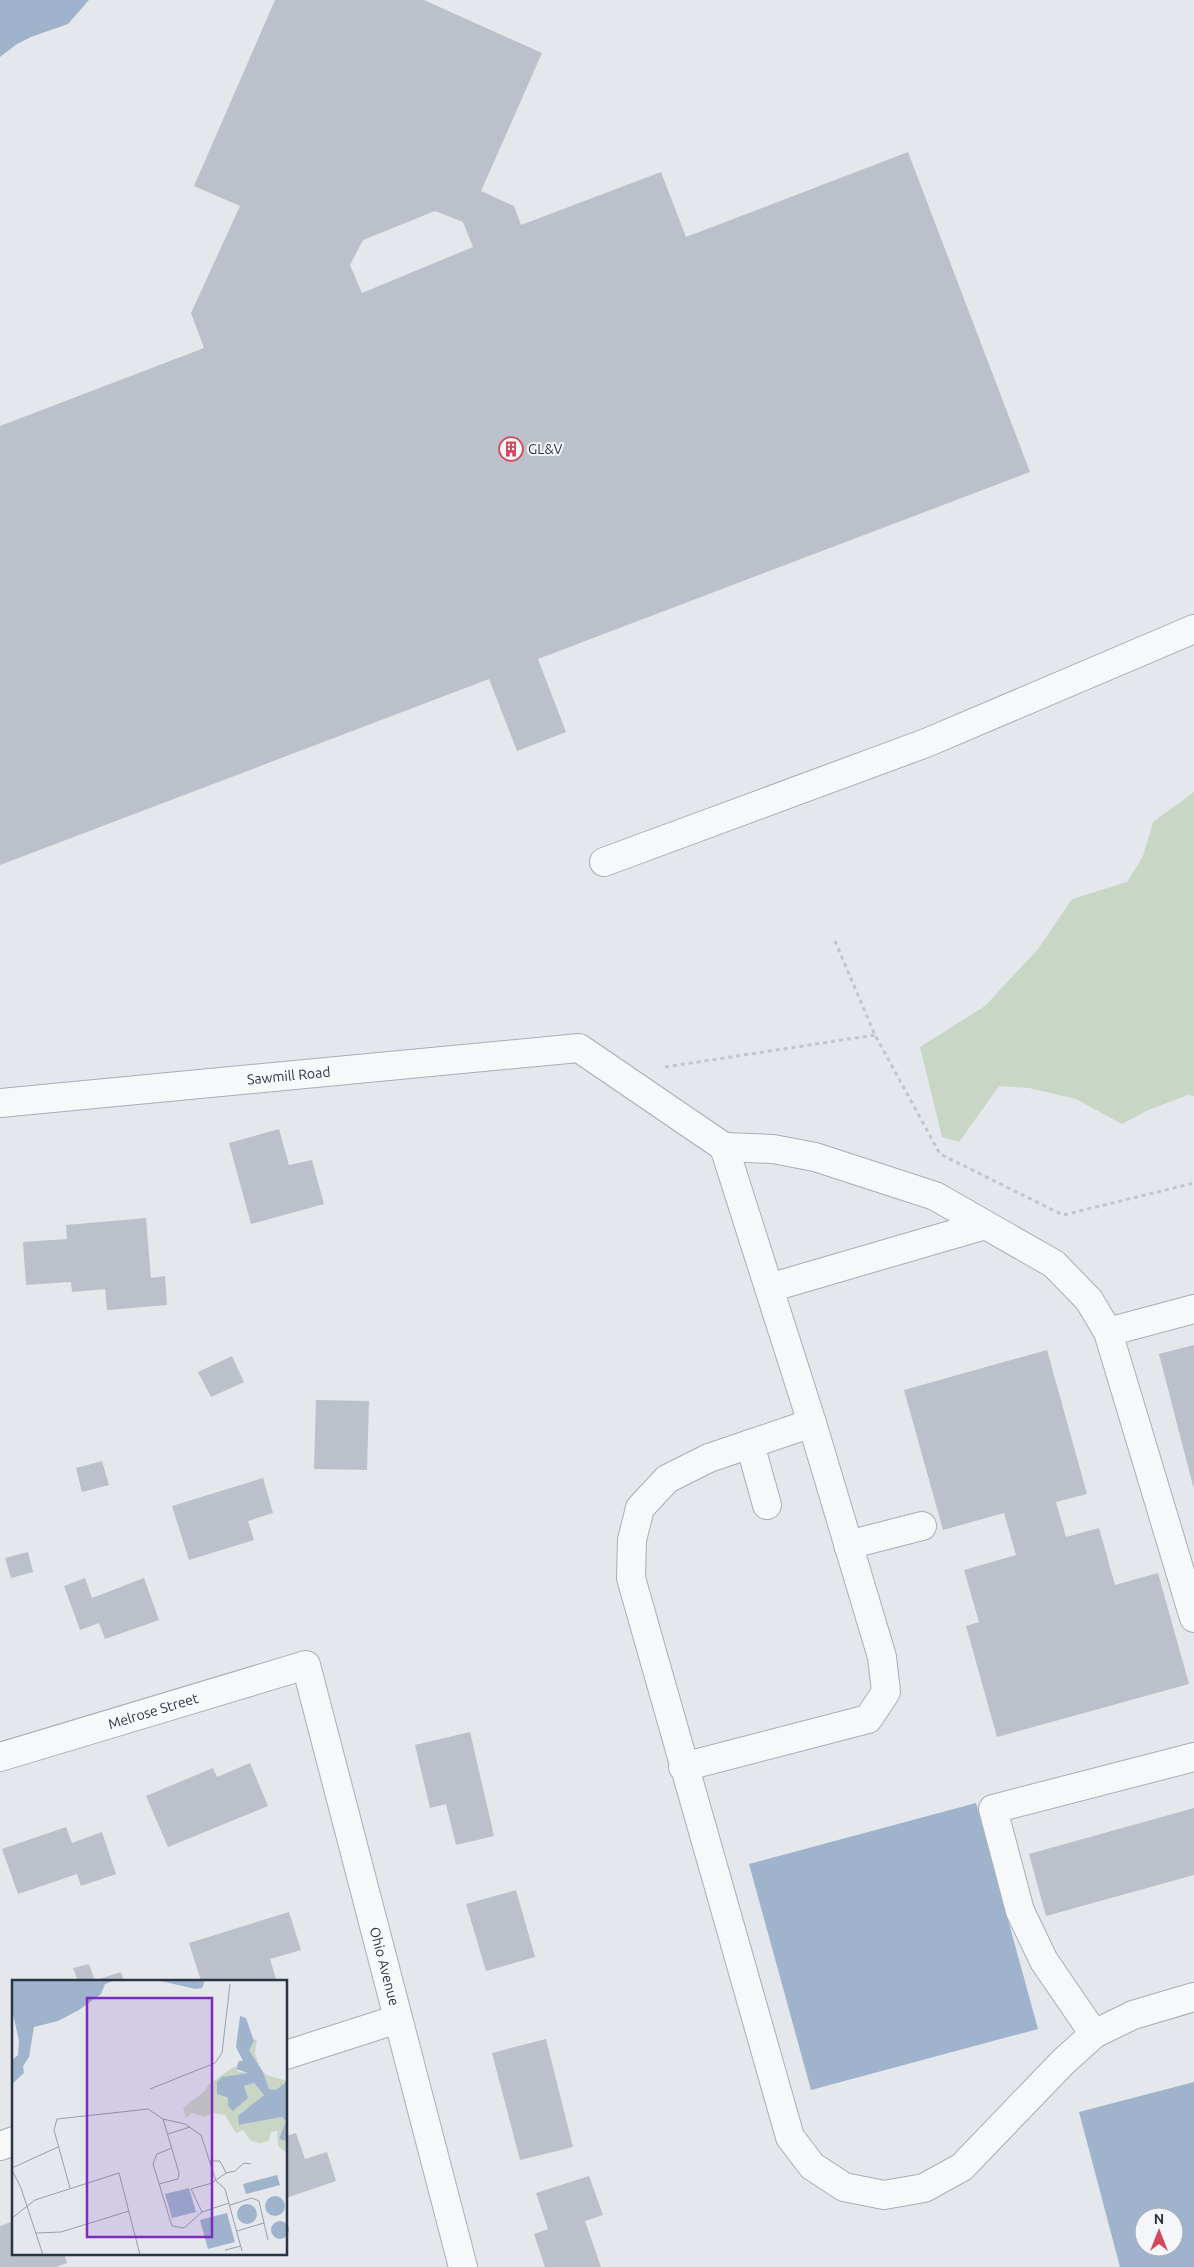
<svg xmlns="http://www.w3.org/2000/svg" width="1194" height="2267" font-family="Ubuntu,sans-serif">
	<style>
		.green { fill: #c9d6c5 }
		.water { fill: #9fb4cc; fill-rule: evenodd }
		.building { fill: #bbc0ca; fill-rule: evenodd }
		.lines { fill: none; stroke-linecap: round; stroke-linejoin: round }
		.minor-casing { stroke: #a9aeb7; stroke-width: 30 }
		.path { stroke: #c2c5cb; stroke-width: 3; stroke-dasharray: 4 4; stroke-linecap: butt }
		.minor { stroke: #f7f8fa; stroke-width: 28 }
		.labels { text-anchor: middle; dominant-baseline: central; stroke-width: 4; stroke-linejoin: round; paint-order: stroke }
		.poi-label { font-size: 14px; fill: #2b3445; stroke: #f4f6f9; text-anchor: start }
		.street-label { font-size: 14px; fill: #2b3445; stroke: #f4f6f9 }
		.inset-road { fill: none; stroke: #9a9fa9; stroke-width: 1 }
		.view { fill: #7b2cbf; fill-opacity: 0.15; stroke: #7b2cbf; stroke-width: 2.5 }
		.inset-edge { fill: none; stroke: #2b3445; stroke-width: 2.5 }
	</style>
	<rect width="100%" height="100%" fill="#e4e7ec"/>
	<polygon class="green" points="1194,792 1194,1096 1188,1095 1146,1111 1122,1124 1076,1099 1029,1088 999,1086 959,1142 942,1137 920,1047 985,1006 1038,949 1072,899 1127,882 1143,856 1153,822"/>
	<g class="water">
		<polygon points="0,0 89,0 68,24 31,37 17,44 0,57"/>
		<polygon points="976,1803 1038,2029 811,2090 749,1864"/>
		<path d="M1194 2082V2267H1120L1079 2112ZM1144 2217H1174V2247H1144Z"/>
	</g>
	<g class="building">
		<path d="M275 0H424L542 53 481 191 514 206 521 225 661 172 686 237 908 152 1030 472 538 659 566 732 517 751 489 679 0 865V426L204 348 191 313 240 206 194 186ZM435 211 463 222 473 247 362 293 350 265 363 240Z"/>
		<polygon points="279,1129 289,1165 312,1160 324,1204 251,1224 229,1143"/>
		<polygon points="146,1218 151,1278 165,1276 167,1305 107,1310 105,1289 72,1292 71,1282 26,1285 23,1242 67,1239 66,1225"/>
		<polygon points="1194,1345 1194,1486 1193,1486 1159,1354"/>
		<polygon points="1047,1350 1087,1494 1056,1502 1066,1537 1099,1528 1115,1585 1158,1573 1189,1684 997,1737 966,1626 979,1622 964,1570 1016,1555 1004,1513 943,1530 904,1390"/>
		<polygon points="232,1356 244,1382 211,1397 198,1372"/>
		<polygon points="316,1400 369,1401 367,1470 314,1469"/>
		<polygon points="102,1461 109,1485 82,1492 76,1468"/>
		<polygon points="263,1478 273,1513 248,1521 254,1540 189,1560 172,1506"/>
		<polygon points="28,1552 33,1572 11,1578 5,1558"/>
		<polygon points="85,1578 92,1598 144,1578 159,1620 105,1639 99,1623 80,1630 64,1586"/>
		<polygon points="470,1732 494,1836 456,1845 446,1804 430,1808 415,1745"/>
		<polygon points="250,1763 268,1806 168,1847 146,1796 213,1768 217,1777"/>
		<polygon points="1194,1808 1194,1875 1046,1916 1029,1854"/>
		<polygon points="66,1827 72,1843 102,1832 116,1874 81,1886 77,1874 18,1894 2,1849"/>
		<polygon points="516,1890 535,1957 486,1971 466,1904"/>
		<polygon points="289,1912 301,1950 270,1959 276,1979 201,1981 189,1943"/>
		<polygon points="89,1964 95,1981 78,1981 73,1968"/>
		<polygon points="121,1972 124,1981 96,1981 96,1980"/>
		<polygon points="546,2039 573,2147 520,2160 492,2053"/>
		<polygon points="296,2133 305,2159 327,2152 336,2181 286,2198 286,2136"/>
		<polygon points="589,2176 603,2215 585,2221 601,2267 545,2267 534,2234 548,2229 536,2193"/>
		<polygon points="14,2221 14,2253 64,2253 67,2263 56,2267 0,2267 0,2226"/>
	</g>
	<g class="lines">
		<g class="minor-casing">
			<g id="minor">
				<polyline points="604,862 926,743 1194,629"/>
				<path id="s1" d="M0 1103 579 1048 724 1147 812 1423 882 1657 886 1692 868 1719 683 1767"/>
				<polyline points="724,1147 773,1149 815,1157 935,1196 1054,1264 1089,1300 1108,1332 1194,1618"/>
				<polyline points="769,1288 985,1225"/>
				<polyline points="1108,1332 1194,1309"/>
				<polyline points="812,1423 709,1458 667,1479 640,1508 632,1540 631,1578 790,2137 812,2166 844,2187 884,2195 924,2188 962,2167 1063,2062 1094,2034 1133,2015 1194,1997"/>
				<polyline points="750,1444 767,1505"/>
				<polyline points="848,1545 922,1526"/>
				<path id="s2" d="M0 1757 306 1665 463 2267"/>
				<polyline points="1094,2034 1044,1961 1020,1911 993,1809 1194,1757"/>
				<polyline points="286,2055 398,2019"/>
				<polyline points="0,2146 14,2141"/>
			</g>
		</g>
		<g class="path">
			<polyline points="835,941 875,1035 940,1154 1063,1215 1194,1183"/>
			<polyline points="665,1067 875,1035"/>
		</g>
		<use href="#minor" class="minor"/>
	</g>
	<defs>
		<g id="building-ring" transform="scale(1.25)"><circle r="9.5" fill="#f4f6f9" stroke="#d1495b" stroke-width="1.5"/><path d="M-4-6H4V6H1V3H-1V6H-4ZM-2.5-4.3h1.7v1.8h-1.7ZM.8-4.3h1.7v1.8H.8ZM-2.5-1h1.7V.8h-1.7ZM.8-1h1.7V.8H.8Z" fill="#d1495b"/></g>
	</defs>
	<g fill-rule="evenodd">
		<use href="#building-ring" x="511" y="449"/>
	</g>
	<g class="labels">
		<g class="poi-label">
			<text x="528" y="449">GL&amp;V</text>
		</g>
		<g class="street-label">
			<text stroke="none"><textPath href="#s1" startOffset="290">Sawmill Road</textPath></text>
			<text stroke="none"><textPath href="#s2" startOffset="160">Melrose Street</textPath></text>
			<text stroke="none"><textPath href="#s2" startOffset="631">Ohio Avenue</textPath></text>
		</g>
	</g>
	<g transform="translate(12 1980)">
		<rect width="275" height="275" fill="#e4e7ec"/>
		<path d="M245 59 243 73 247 85 236 70 240 60ZM223 86 225 91 236 93 225 95 205 114 214 118 233 111 232 106 242 103 252 115 232 133 228 145 270 137 274 141 267 159 275 161V173L266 166 265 151 259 152 257 161 249 163 239 161 231 150 224 153 213 135 200 133 193 137 180 133 174 138 171 128 193 111 196 105ZM251 92 255 95 275 101 264 110 257 109Z" fill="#c9d6c5"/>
		<path d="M0 0H103L93 4 89 14 67 30 46 41 22 47 17 77 11 86 12 93 0 104V80L6 75 7 61 0 29ZM144 0H193L190 8 184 9ZM228 36 234 38 242 61 237 70 251 92 257 109 264 110 275 101V161L267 159 274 141 270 137 227 145 226 136 252 115 242 103 232 106 236 118 221 131 216 126V118L205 114V102L210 97 236 93 224 89 227 81H231L224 67ZM265 195 268 205 234 214 231 204ZM177 208 184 232 160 238 153 214ZM253 226a10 10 0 1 1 20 0a10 10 0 1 1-20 0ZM225 234a10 10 0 1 1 20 0a10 10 0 1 1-20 0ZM215 233 223 262 196 269 188 240ZM259 250a9 9 0 1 1 18 0a9 9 0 1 1-18 0Z" fill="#9fb4cc"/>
		<path class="inset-road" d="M138 109 203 83 210 73 218 4M151 139 173 144 189 155 204 201 213 209 230 271M156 154 178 147M160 168 145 174 141 184 160 246 172 248 190 232 217 223M0 188 46 167M0 190 9 208 31 275M214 193 223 191 232 183 239 184M58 208 42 150 45 139 136 129 151 139 167 193 166 199 147 204M218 225 240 218 247 221 252 243 225 251M190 232 179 209 200 203 214 193 208 181H198M0 238 23 220 107 193 128 275M252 243 256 260M24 253 49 252 117 231M213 270 229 266"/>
		<path class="view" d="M75 18H200V257H75Z"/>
		<rect width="275" height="275" class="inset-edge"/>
	</g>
	<g transform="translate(1159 2232)"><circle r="24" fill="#f4f6f9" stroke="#a4a8b1"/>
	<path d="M0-4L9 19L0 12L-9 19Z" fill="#d1495b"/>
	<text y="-8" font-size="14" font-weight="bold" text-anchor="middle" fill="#2b3445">N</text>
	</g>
</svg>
